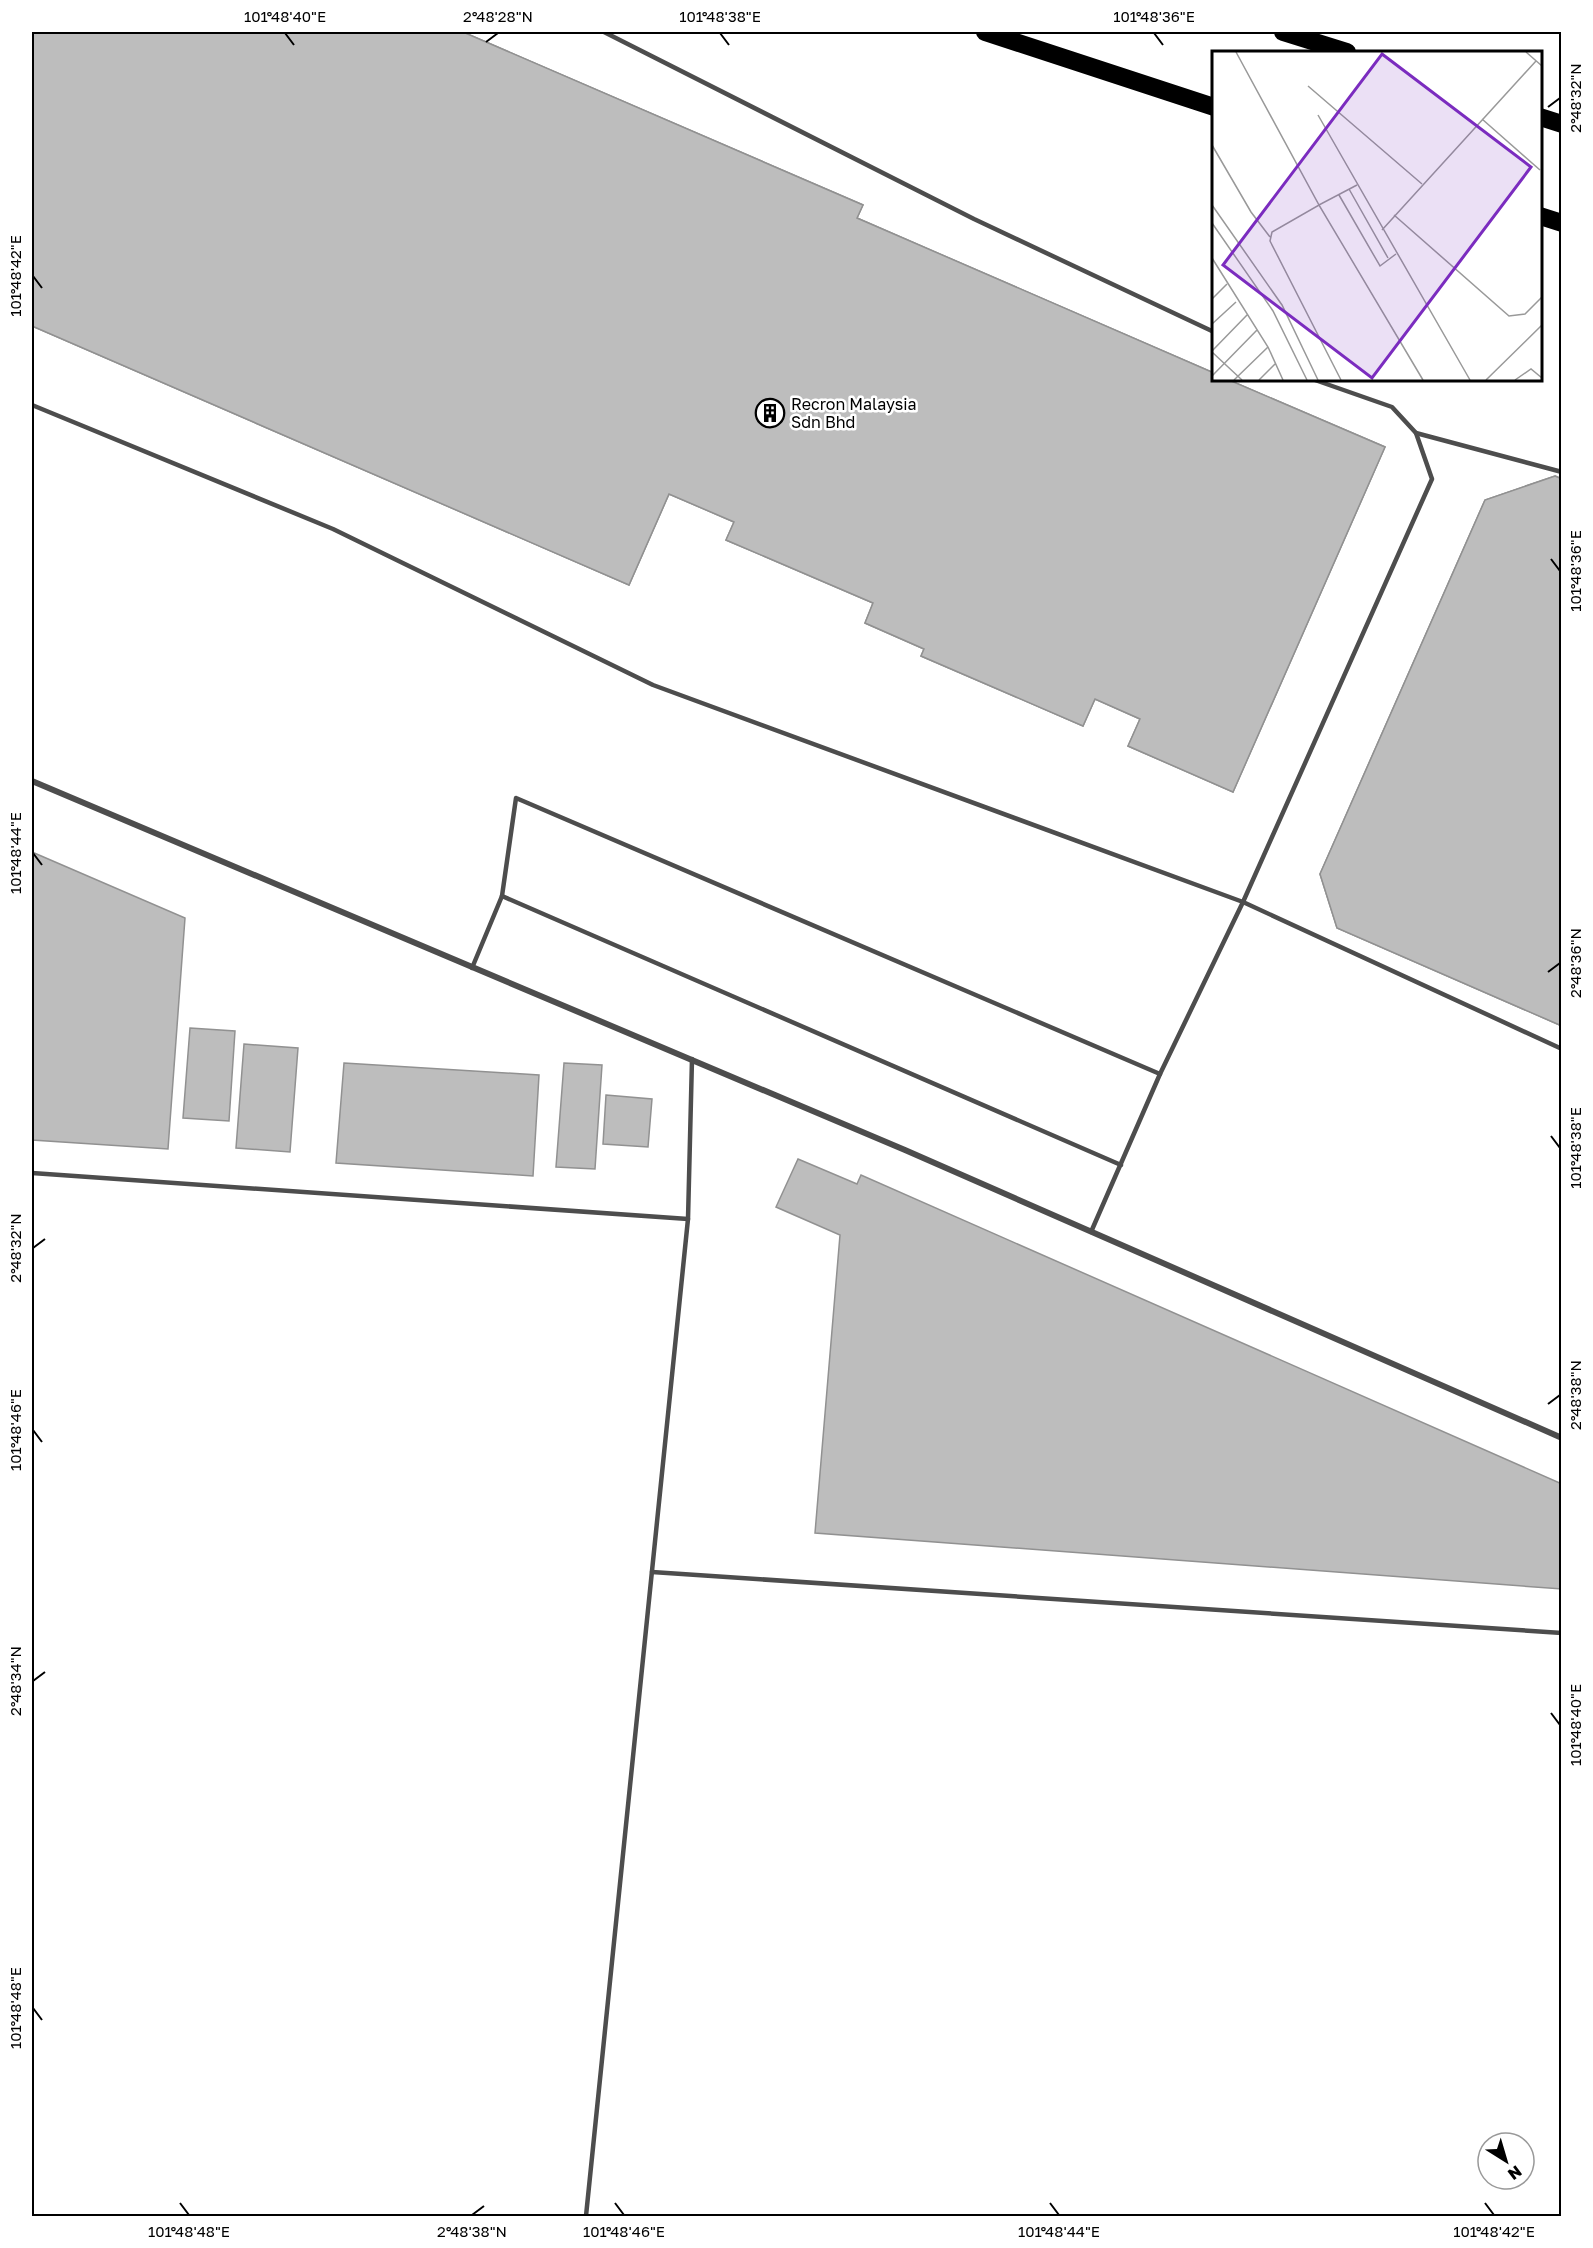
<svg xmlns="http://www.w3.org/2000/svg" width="1593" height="2248" font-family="'Golos Text',sans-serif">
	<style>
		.building { fill: #bdbdbd; stroke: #919191; stroke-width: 1.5 }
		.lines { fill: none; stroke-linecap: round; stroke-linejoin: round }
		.lane { stroke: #4d4d4d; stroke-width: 4.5 }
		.street { stroke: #4d4d4d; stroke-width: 6 }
		.highway { stroke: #000; stroke-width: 18 }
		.ticks { fill: none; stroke: #000; stroke-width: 2 }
		.labels { text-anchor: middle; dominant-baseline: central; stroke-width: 5; stroke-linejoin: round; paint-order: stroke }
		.poi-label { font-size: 16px; fill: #000; stroke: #fff; text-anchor: start }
		.inset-road { fill: none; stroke: #999; stroke-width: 1.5 }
		.view { fill: #7b2cbf; fill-opacity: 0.15; stroke: #7b2cbf; stroke-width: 3 }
		.inset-edge { fill: none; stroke: #000; stroke-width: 3 }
		.neatline { fill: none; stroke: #000; stroke-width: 2 }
		.ticks-label { font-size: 15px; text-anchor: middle; fill: #000 }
	</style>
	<rect width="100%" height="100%" fill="#fff"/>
	<g class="building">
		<polygon points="32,32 463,32 863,205 857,218 1214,373 1214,380 1229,380 1385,447 1233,792 1128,746 1140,719 1095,699 1083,726 921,656 924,649 865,623 873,603 726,540 734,522 669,494 629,585 32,326"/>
		<polygon points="32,32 463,32 863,205 857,218 1214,373 1214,380 1229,380 1385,447 1233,792 1128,746 1140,719 1095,699 1083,726 921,656 924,649 865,623 873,603 726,540 734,522 669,494 629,585 32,326"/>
		<polygon points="1555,476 1562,479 1562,1026 1337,928 1320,874 1485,500"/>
		<polygon points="1555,476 1562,479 1562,1026 1337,928 1320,874 1485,500"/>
		<polygon points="32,852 185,918 168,1149 32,1140"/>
		<polygon points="190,1028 235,1031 229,1121 183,1118"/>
		<polygon points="244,1044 298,1048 290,1152 236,1148"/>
		<polygon points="344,1063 539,1075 533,1176 336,1163"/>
		<polygon points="564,1063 602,1065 595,1169 556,1167"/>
		<polygon points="606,1095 652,1099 648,1147 603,1144"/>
		<polygon points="798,1159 857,1184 861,1175 1562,1484 1562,1589 815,1533 840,1235 776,1207"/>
	</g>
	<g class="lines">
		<g class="lane">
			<polyline points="604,32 974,219 1214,332"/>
			<polyline points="32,405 333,529 653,685 1243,902 1432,479 1416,433 1392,407 1315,380"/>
			<polyline points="1416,433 1562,472"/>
			<polyline points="502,896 1121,1165"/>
			<polyline points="472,968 502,896 516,798 1160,1074"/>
			<polyline points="32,1173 688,1219"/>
			<polyline points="1091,1232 1160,1074 1243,902 1562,1049"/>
			<polyline points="652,1572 1562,1633"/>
			<polyline points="586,2216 688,1219 692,1059"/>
		</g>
		<polyline class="street" points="32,781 905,1150 1562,1438"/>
		<g class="highway">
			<polyline points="985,32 1214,107"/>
			<polyline points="1283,32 1347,52"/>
			<polyline points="1540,117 1562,124"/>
			<polyline points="1540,216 1562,223"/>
		</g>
	</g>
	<path class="ticks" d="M285 33 294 45M720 33 729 45M1154 33 1163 45M486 42 498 33M1548 107 1560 98M33 276 42 288M1551 559 1560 571M33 853 42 865M1548 972 1560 963M1551 1136 1560 1148M33 1248 45 1239M1548 1404 1560 1395M33 1430 42 1442M33 1681 45 1672M1551 1713 1560 1725M33 2008 42 2020M180 2203 189 2215M615 2203 624 2215M1050 2203 1059 2215M1485 2203 1494 2215M472 2215 484 2206"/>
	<defs>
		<g id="building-ring" transform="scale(1.5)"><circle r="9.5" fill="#fff" stroke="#000" stroke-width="1.5"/><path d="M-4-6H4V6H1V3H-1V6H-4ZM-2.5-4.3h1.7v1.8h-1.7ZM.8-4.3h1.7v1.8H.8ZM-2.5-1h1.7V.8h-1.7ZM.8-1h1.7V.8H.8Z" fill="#000"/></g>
	</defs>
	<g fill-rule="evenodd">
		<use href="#building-ring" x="770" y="413"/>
	</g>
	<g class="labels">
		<g class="poi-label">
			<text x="791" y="404">Recron Malaysia<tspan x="791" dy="18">Sdn Bhd</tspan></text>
		</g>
	</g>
	<g transform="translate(1212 51)">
		<rect width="330" height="330" fill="#fff"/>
		<path class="inset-road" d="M24 1 107 154 145 134M314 1 330 15M96 35 210 133M106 64 258 329M270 68 328 119M0 94 39 161 58 186M137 138 176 207M127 144 168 215 184 203M0 154 70 254 106 329M182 164 297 265 313 263 330 246M0 172 61 260 95 329M170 179 324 10M0 207 56 296 71 329M0 248 15 233M0 273 24 251M0 300 35 264M0 301 30 329M0 325 45 279M22 329 56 296M47 329 63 313M129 329 58 190 60 181 107 154 211 329M274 329 330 274M303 329 319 318 330 327"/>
		<path class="view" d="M170 3 319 116 160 327 11 214Z"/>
		<rect width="330" height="330" class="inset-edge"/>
	</g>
	<rect width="1593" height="2248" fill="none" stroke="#ffffff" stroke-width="66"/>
	<g transform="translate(1506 2161) rotate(143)"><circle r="28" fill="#ffffff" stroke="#999999" stroke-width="1.5"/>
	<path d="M0-4.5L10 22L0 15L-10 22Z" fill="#000000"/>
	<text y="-9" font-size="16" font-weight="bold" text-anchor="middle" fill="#000000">N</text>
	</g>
	<rect x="33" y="33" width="1527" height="2182" class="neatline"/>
	<g class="ticks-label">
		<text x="285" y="22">101°48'40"E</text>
		<text x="498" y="22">2°48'28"N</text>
		<text x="720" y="22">101°48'38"E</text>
		<text x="1154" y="22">101°48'36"E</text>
		<text transform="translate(1576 98) rotate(-90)" y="5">2°48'32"N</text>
		<text transform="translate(16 276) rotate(-90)" y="5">101°48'42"E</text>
		<text transform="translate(1576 571) rotate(-90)" y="5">101°48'36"E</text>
		<text transform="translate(16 853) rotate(-90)" y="5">101°48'44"E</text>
		<text transform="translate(1576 963) rotate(-90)" y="5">2°48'36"N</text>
		<text transform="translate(1576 1148) rotate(-90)" y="5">101°48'38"E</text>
		<text transform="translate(16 1248) rotate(-90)" y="5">2°48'32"N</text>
		<text transform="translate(1576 1395) rotate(-90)" y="5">2°48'38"N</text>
		<text transform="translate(16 1430) rotate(-90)" y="5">101°48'46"E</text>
		<text transform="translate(16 1681) rotate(-90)" y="5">2°48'34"N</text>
		<text transform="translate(1576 1725) rotate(-90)" y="5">101°48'40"E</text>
		<text transform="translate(16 2008) rotate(-90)" y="5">101°48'48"E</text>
		<text x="189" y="2237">101°48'48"E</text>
		<text x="472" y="2237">2°48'38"N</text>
		<text x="624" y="2237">101°48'46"E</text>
		<text x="1059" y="2237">101°48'44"E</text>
		<text x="1494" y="2237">101°48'42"E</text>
	</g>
</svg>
